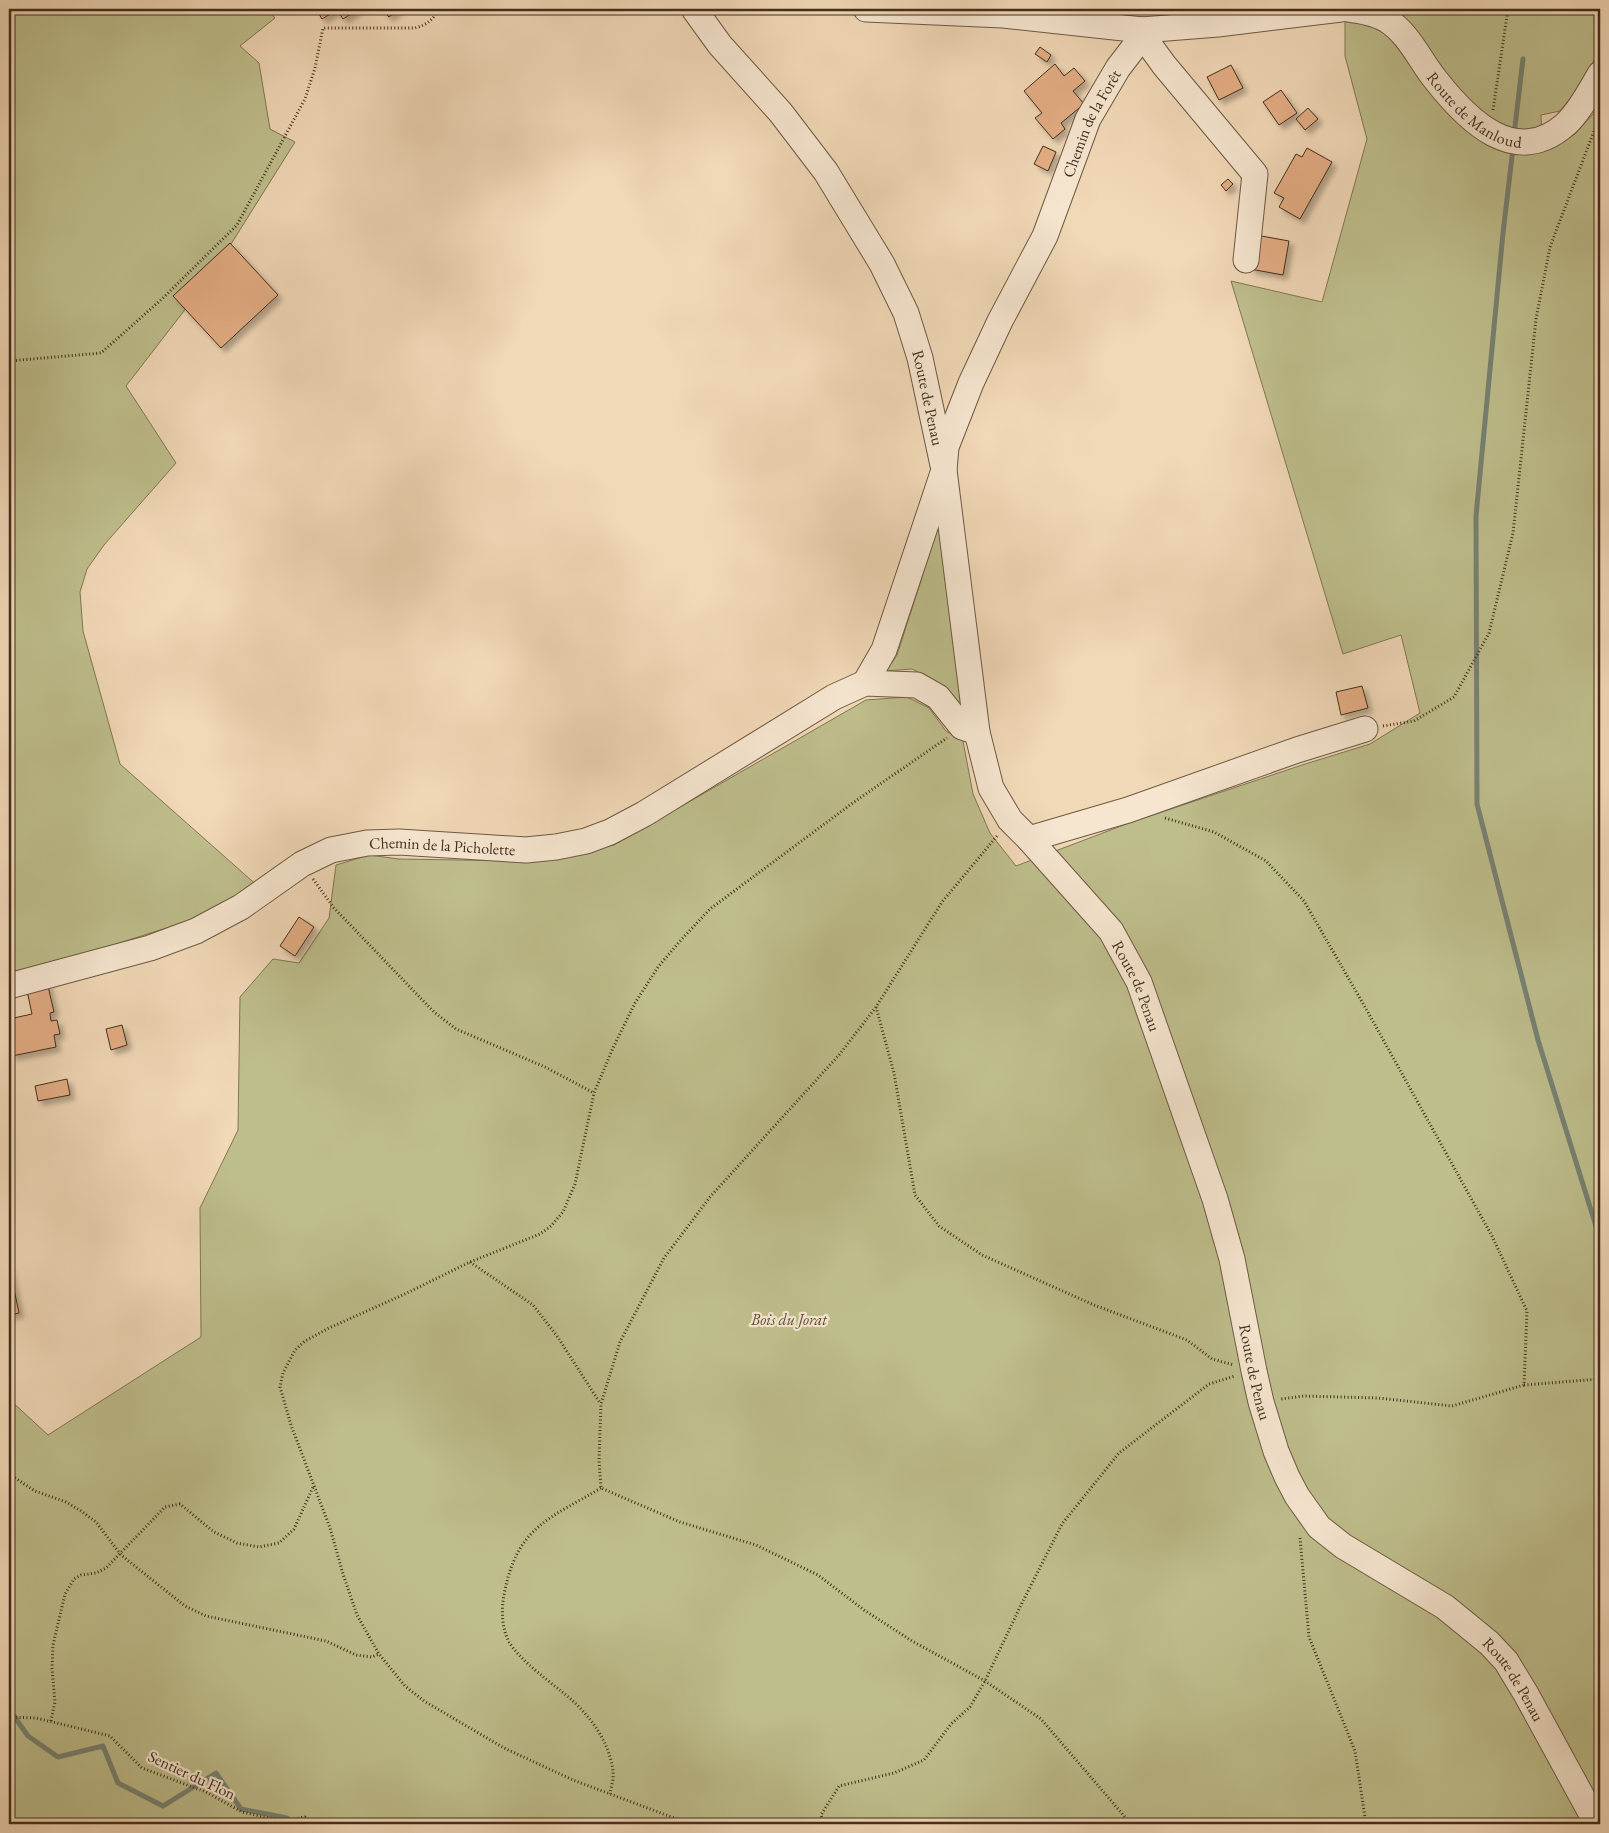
<svg xmlns="http://www.w3.org/2000/svg" width="1609" height="1833" font-family="'EB Garamond',serif">
	<style>
		.green { fill: #bebe8c; stroke: #807654 }
		.lines { fill: none; stroke-linecap: round; stroke-linejoin: round }
		.stream { stroke: #778273; stroke-width: 5 }
		.building { fill: #e4ad84; stroke: #412f1c; filter: url(#shadow) }
		.minor-casing { stroke: #6d5943; stroke-width: 27 }
		.path { stroke: #412f1c; stroke-width: 3; stroke-dasharray: 1 2.5; stroke-linecap: butt }
		.minor { stroke: #f6e6d0; stroke-width: 25 }
		.labels { text-anchor: middle; dominant-baseline: central; stroke-width: 4.5; stroke-linejoin: round; paint-order: stroke }
		.street-label { font-size: 16px; fill: #412f1c; stroke: #f6e6d0 }
		.park-label { font-size: 16px; font-style: italic; fill: #5a4c32; stroke: #f6e6d0 }
	</style>
	<defs>
		<filter id="shadow"><feDropShadow dx="4.5" dy="4.5" stdDeviation="2.5" flood-color="#0004"/></filter>
	</defs>
	<rect width="100%" height="100%" fill="#f1d8b7"/>
	<filter id="stains"><feTurbulence type="fractalNoise" baseFrequency=".004" numOctaves="4"/><feColorMatrix values="0 0 0 0 .2 0 0 0 0 .09 0 0 0 0 .02 0 0 0 .5 -.17"/></filter>
	<radialGradient id="worn" r=".72"><stop offset=".6" stop-color="#630" stop-opacity="0"/><stop offset="1" stop-color="#630" stop-opacity=".3"/></radialGradient>
	<g class="green">
		<polygon points="9,9 268,9 275,18 240,46 259,63 270,129 295,142 211,276 126,386 176,463 104,545 87,569 80,592 83,631 120,764 260,888 242,904 9,978"/>
		<polygon points="1386,9 1600,9 1600,48 1596,57 1572,96 1560,111 1541,115 1542,151 1575,134 1593,114 1600,102 1600,1824 9,1824 9,1399 48,1435 201,1337 200,1208 238,1130 240,997 273,959 299,963 329,918 336,865 369,855 399,859 520,861 614,845 866,700 907,697 929,708 946,731 963,741 973,794 990,833 1016,866 1129,823 1302,765 1370,744 1420,713 1401,635 1343,654 1231,281 1322,302 1367,139 1345,56 1345,16 1383,26 1484,117"/>
		<polygon points="941,518 964,710 946,687 912,669 886,671 897,655"/>
	</g>
	<g class="lines">
		<g class="stream">
			<polyline points="1514,135 1523,59"/>
			<polyline points="1513,148 1503,233 1476,516 1477,804 1538,1040 1600,1239"/>
			<polyline points="9,1709 28,1736 58,1757 103,1746 118,1783 163,1806 216,1773 241,1809 287,1818 294,1824"/>
		</g>
	</g>
	<g class="building">
		<polygon points="316,9 359,9 343,19 337,10 322,19"/>
		<polygon points="381,9 399,9 389,17"/>
		<polygon points="1040,47 1051,55 1047,62 1035,54"/>
		<polygon points="1055,64 1064,76 1074,68 1085,81 1073,91 1084,104 1061,123 1065,129 1053,139 1035,118 1042,113 1024,91"/>
		<polygon points="1231,65 1243,88 1219,100 1207,77"/>
		<polygon points="1281,90 1297,113 1279,125 1263,102"/>
		<polygon points="1308,108 1318,119 1305,130 1296,119"/>
		<polygon points="1043,146 1056,152 1048,171 1034,164"/>
		<polygon points="1307,148 1332,162 1300,219 1279,207 1284,198 1274,193 1296,154 1302,157"/>
		<polygon points="1228,179 1233,184 1226,191 1221,185"/>
		<polygon points="1256,235 1289,241 1283,275 1250,269"/>
		<polygon points="230,243 278,295 221,348 173,296"/>
		<polygon points="1362,686 1368,708 1341,715 1336,692"/>
		<polygon points="299,917 314,927 295,956 280,946"/>
		<polygon points="47,982 54,1012 50,1013 51,1021 57,1020 60,1034 54,1035 56,1047 12,1056 9,1044 9,1019 32,1014 26,986"/>
		<polygon points="122,1025 127,1045 111,1050 106,1029"/>
		<polygon points="67,1079 70,1095 38,1101 35,1086"/>
		<polygon points="9,1265 19,1313 9,1315"/>
	</g>
	<g class="lines">
		<g class="minor-casing">
			<g id="minor">
				<path id="s1" d="M694 9 720 45 781 113 826 172 882 264 906 313 920 358 944 470 977 732 991 788 1010 820 1029 839 1128 810 1297 750 1365 729"/>
				<polyline points="866,9 1003,15 1142,30 1218,24 1341,9"/>
				<path id="s2" d="M1347 9C1361 11 1375 13 1387 20 1408 33 1420 60 1435 79 1467 120 1515 169 1566 124 1580 111 1590 91 1600 74"/>
				<polyline points="1142,30 1148,43 1164,65 1255,174 1246,260"/>
				<path id="s3" d="M865 683 884 650 944 470 946 447 971 383 1000 321 1045 236 1088 119 1118 68 1138 42 1142 30"/>
				<path id="s4" d="M1029 839 1111 931 1139 982 1215 1199 1232 1259 1254 1371 1261 1402 1276 1451 1287 1477 1297 1496 1319 1527 1343 1546 1445 1607 1489 1643 1506 1661 1526 1694 1597 1824"/>
				<path id="s5" d="M9 986 150 948 196 931 241 907 302 864 331 850 367 843 399 842 526 850 556 847 586 841 610 832 644 814 834 697 865 683 917 685 938 697 962 727 977 732"/>
			</g>
		</g>
		<g class="path">
			<polyline points="1493,110 1508,9"/>
			<path d="M9 361 101 353 163 298 237 225 305 99 315 68 323 28H415C426 25 434 20 438 9"/>
			<polyline points="1383,726 1414,721 1454,697 1489,633 1513,533 1536,319 1550,247 1599,118"/>
			<polyline points="1165,818 1214,832 1266,861 1304,901 1365,1007 1492,1236 1527,1311 1524,1385 1452,1406 1378,1398 1304,1396 1281,1399"/>
			<polyline points="997,836 942,902 876,1007 839,1055 710,1197 664,1258 620,1342 601,1404 599,1460 601,1488 680,1522 756,1545 818,1575 864,1610 912,1641 985,1681 1041,1719 1131,1824"/>
			<polyline points="313,879 334,908 434,1012 456,1029 545,1067 594,1093"/>
			<polyline points="876,1007 894,1073 915,1195 939,1226 982,1255 1094,1305 1187,1340 1212,1359 1234,1365"/>
			<polyline points="470,1262 533,1305 557,1336 600,1403"/>
			<polyline points="1524,1385 1600,1379"/>
			<polyline points="9,1474 35,1491 66,1502 81,1511 96,1522 121,1555 185,1606 206,1616 326,1641 356,1655 372,1657 379,1654"/>
			<path d="M601 1488C551 1518 518 1526 505 1590 501 1607 501 1626 509 1642 520 1660 545 1678 561 1691 586 1710 610 1740 613 1772 614 1779 611 1787 610 1794"/>
			<polyline points="1300,1538 1309,1637 1355,1751 1366,1824"/>
			<polyline points="9,1717 36,1718 110,1736 142,1768 206,1792 242,1812 283,1821 305,1817 315,1824"/>
			<polyline points="51,1721 55,1702 52,1668 53,1645 65,1594 74,1579 81,1575 96,1573 106,1568 165,1507 180,1504 214,1532 237,1543 259,1547 279,1543 294,1529 314,1485"/>
			<polyline points="690,1824 573,1780 504,1748 424,1701 405,1686 379,1654 357,1615 343,1574 330,1528 291,1425 280,1387 283,1373 295,1350 305,1341 329,1328 407,1293 470,1262 540,1234 551,1226 563,1212 575,1184 594,1093 613,1048 635,1003 658,967 681,940 710,909 854,802 947,738"/>
			<polyline points="823,1824 821,1815 839,1786 894,1773 924,1760 951,1724 970,1707 985,1681 1020,1607 1062,1524 1119,1453 1209,1384 1235,1376"/>
		</g>
		<use href="#minor" class="minor"/>
	</g>
	<g class="labels">
		<g class="street-label">
			<text stroke="none"><textPath href="#s2" startOffset="170">Route de Manloud</textPath></text>
			<text stroke="none"><textPath href="#s3" startOffset="606">Chemin de la Forêt</textPath></text>
			<text stroke="none"><textPath href="#s1" startOffset="460">Route de Penau</textPath></text>
			<text stroke="none"><textPath href="#s5" startOffset="465">Chemin de la Picholette</textPath></text>
			<text stroke="none"><textPath href="#s4" startOffset="184">Route de Penau</textPath></text>
			<text stroke="none"><textPath href="#s4" startOffset="589">Route de Penau</textPath></text>
			<text stroke="none"><textPath href="#s4" startOffset="1009">Route de Penau</textPath></text>
			<text transform="translate(192 1775) rotate(25)">Sentier du Flon</text>
		</g>
		<g class="park-label">
			<text x="789" y="1319">Bois du Jorat</text>
		</g>
	</g>
	<rect width="1609" height="1833" fill="none" stroke="#f1d8b7" stroke-width="30"/>
	<rect x="10" y="10" width="1589" height="1813" fill="none" stroke="#412f1c" stroke-width="2.5"/>
	<rect x="15" y="15" width="1579" height="1803" fill="none" stroke="#412f1c"/>
	<rect width="100%" height="100%" filter="url(#stains)"/>
	<rect width="100%" height="100%" fill="url(#worn)"/>
</svg>
